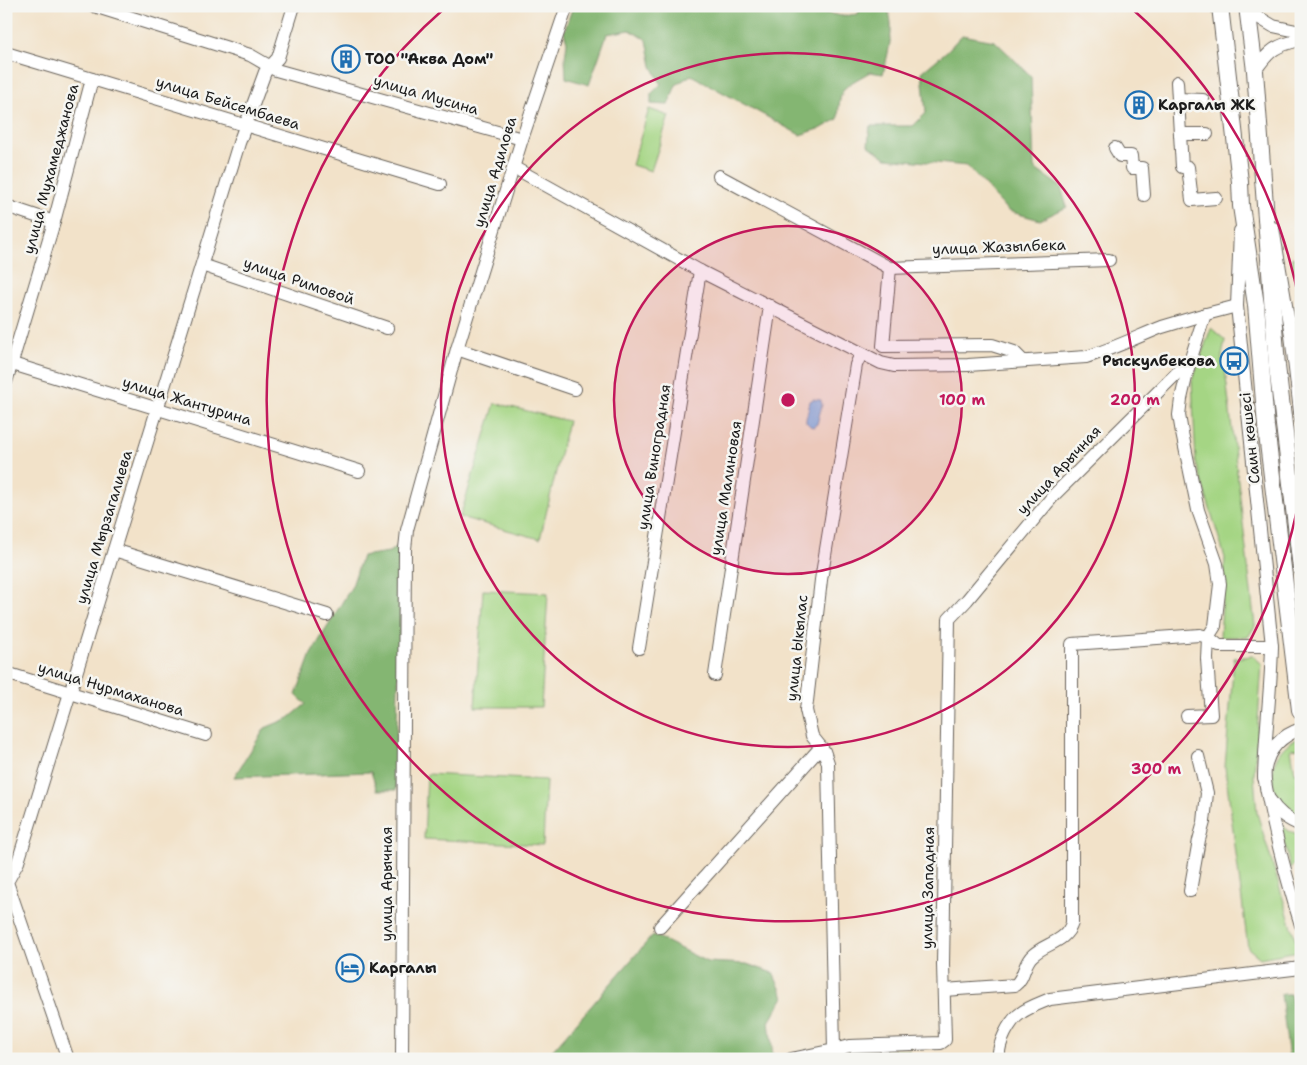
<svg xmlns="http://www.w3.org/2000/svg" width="1307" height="1065" font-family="'Shantell Sans',sans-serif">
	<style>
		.green { fill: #a5d584; stroke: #607850 }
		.forest { fill: #84b672; stroke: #506947 }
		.water { fill: #72afe4; stroke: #476680 }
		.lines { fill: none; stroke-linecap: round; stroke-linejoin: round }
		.minor-casing { stroke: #676159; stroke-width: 14 }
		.major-casing { stroke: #676159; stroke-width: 18 }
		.minor { stroke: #fff; stroke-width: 12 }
		.major { stroke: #fff; stroke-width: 16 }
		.ring { fill: none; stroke: #c2185b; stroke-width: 2.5 }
		.labels { text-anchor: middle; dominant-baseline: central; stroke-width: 5; stroke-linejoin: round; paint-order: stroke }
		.poi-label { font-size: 15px; font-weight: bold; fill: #1c1c1c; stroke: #f6f6f2; text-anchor: start }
		.street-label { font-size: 15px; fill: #1c1c1c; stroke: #f6f6f2 }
		.centre { fill: #c2185b; stroke: #f6f6f2; stroke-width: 2.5 }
		.ring-label { font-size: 15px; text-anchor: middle; font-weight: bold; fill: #c2185b; stroke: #f6f6f2; stroke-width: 5; stroke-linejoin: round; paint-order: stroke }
	</style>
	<rect width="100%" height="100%" fill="#f6f6f2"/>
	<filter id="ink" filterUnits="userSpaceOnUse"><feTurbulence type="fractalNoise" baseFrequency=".02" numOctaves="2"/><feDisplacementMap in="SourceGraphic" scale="10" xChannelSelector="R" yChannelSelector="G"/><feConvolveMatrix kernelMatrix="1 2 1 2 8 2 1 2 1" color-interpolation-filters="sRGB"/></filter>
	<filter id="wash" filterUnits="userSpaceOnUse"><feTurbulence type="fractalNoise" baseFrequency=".0096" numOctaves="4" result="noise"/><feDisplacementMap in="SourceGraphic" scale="20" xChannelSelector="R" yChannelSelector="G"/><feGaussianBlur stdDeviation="1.12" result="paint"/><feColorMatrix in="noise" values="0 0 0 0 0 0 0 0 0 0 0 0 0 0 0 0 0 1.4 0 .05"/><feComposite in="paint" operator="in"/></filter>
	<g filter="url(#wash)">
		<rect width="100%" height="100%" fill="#f2e2c9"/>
		<g class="green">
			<polygon points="649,109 669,116 651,171 632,165"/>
			<polygon points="1292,257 1301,261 1301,326"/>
			<polygon points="1211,328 1225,340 1222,356 1222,368 1225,369 1255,626 1248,637 1220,637 1225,558 1196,463 1192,381"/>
			<polygon points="495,403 568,421 540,539 460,517"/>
			<polygon points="483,590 548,593 541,707 475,707"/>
			<polygon points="1253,656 1262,664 1254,776 1257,813 1299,951 1260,958 1248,948 1225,767 1234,658"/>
			<path d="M1301 737V748L1291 749 1295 773 1301 772V817C1264 804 1262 750 1301 737Z"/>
			<polygon points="427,774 546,780 543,845 424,839"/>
			<polygon points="1280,824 1289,831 1301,835 1301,859 1290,868"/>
			<polygon points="848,1050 909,1050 909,1059 839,1059"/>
		</g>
		<g class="forest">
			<path d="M573 6H819L820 12 842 16 858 14 861 6H885C898 21 887 57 883 74L870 72C842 88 840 86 838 119L822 128 800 135 691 75 676 85 668 105 651 104V94L661 84 652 66 647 40 630 30 607 34 589 85 566 78 565 58 567 42 564 32Z"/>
			<polygon points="962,35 995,41 1031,76 1034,168 1061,187 1067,207 1040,220 1008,211 967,166 886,158 868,145 870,126 913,126 926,113 922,72 947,51"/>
			<path d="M403 542C401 625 396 708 396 790H377L371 772 234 777 265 728 289 718 306 704 296 695 311 654 352 586 362 556 389 552Z"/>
			<polygon points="653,935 707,962 747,964 773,973 784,997 769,1022 773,1056 762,1059 545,1059"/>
			<polygon points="1281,994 1290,994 1301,1037 1301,1059 1289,1059"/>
		</g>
		<polygon class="water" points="813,399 821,400 822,405 817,424 813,427 810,426 806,422 806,419 810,401"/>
	</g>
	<g filter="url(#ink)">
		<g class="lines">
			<g class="minor-casing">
				<g id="minor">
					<polyline points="94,6 250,55 276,70 522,139"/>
					<polyline points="1248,11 1273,26 1301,32"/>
					<polyline points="6,53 440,184"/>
					<path d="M1255 71C1269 50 1276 45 1301 40"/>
					<polyline points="1177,82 1180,134 1207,134"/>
					<polyline points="1178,99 1203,100"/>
					<polyline points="1180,134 1182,167 1188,167 1192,200 1216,198"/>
					<polyline points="1115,148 1120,156 1131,156 1132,168 1142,168 1144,195"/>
					<path d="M513 167 700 271 881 363 894 366 968 365 1086 357C1113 349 1137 337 1162 327 1187 319 1212 312 1237 306"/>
					<polyline points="719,176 890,268 1109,260"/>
					<polyline points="6,206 54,222"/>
					<polyline points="1273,228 1291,335 1301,420"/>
					<path d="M1240 231 1237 306 1272 646C1271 690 1265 734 1264 778"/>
					<polyline points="202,265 387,328"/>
					<polyline points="890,268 883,346 992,345 1014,352 1023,361"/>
					<polyline points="457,349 575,389"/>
					<polyline points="6,362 359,471"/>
					<polyline points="6,382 54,222 92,79"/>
					<polyline points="114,550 327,615"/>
					<polyline points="639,648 700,271"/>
					<polyline points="6,673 206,735"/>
					<polyline points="715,675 770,306"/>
					<polyline points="1187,716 1211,715 1207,659 1208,637 1215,626 1220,584 1217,564 1198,510 1182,433 1179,415 1181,399 1190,360"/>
					<path d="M1301 729C1282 735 1268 749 1265 769 1263 782 1268 794 1270 807 1278 847 1289 886 1301 925"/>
					<path d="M1270 800C1277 812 1287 820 1301 825"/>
					<polyline points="1190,891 1199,840 1204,822 1207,793 1198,756"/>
					<polyline points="660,927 821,747"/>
					<path d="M944 990 1015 985C1025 978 1023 963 1033 955 1046 943 1066 942 1072 923V644L1200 635 1208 637 1219 646H1272"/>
					<polyline points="68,1059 7,882 18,862 239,143 265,72 278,58 294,6"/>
					<polyline points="402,1059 405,549 407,530 457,349 522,139 567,6"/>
					<polyline points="791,1059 834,1050 828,763 824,751 812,736 806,710 821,580 856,365 861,354"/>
					<polyline points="842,1059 834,1050 849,1046 941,1043 945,1040 943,964 949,619 967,600 1054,495 1175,375 1191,358 1205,314"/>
					<path d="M999 1059C997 1045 1009 1021 1021 1013 1029 1007 1041 1003 1050 999L1301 968"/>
				</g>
			</g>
			<g class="major-casing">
				<g id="major">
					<polyline points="1220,6 1240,182 1241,206 1256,305 1266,426 1300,710"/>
					<polyline points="1247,6 1255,71 1277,366 1301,568"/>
				</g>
			</g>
			<use href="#minor" class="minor"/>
			<use href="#major" class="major"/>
		</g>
	</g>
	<circle cx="788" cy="400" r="174" fill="#c2185b" fill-opacity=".12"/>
	<g class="ring">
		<circle cx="788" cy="400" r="174"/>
		<circle cx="788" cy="400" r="347"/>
		<path d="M1300 495A521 521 0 1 1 446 7M1130 7A521 521 0 0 1 1300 305"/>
	</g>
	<defs>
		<g id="building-ring" transform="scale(1.4375)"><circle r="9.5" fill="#f6f6f2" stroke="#1f6fb2" stroke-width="1.5"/><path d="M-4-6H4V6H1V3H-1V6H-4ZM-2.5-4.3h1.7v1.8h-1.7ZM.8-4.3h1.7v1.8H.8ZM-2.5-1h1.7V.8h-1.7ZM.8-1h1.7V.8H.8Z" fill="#1f6fb2"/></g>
		<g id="bus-ring" transform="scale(1.4375)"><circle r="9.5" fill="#f6f6f2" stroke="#1f6fb2" stroke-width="1.5"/><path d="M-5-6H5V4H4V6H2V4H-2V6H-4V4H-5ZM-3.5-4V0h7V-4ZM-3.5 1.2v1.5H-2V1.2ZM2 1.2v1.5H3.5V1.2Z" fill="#1f6fb2"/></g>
		<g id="hotel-ring" transform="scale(1.4375)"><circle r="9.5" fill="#f6f6f2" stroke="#1f6fb2" stroke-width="1.5"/><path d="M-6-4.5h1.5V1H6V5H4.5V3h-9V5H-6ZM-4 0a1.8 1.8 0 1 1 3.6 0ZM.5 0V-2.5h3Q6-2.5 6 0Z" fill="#1f6fb2"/></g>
	</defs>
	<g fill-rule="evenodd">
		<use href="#building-ring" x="346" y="59"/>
		<use href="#building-ring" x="1139" y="105"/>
		<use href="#bus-ring" x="1234" y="361"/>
		<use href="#hotel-ring" x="350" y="968"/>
	</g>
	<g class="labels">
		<g class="poi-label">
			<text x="365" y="59">ТОО "Аква Дом"</text>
			<text x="1158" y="105">Каргалы ЖК</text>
			<text x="1215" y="361" text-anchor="end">Рыскулбекова</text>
			<text x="369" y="968">Каргалы</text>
		</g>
		<g class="street-label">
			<text transform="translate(426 95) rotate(16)">улица Мусина</text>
			<text transform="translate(228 103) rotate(17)">улица Бейсембаева</text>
			<text transform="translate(51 169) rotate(-75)">улица Мухамеджанова</text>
			<text transform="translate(495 172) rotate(-73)">улица Адилова</text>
			<text transform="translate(999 247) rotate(-2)">улица Жазылбека</text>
			<text transform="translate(299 281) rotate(19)">улица Римовой</text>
			<text transform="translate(187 401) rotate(17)">улица Жантурина</text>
			<text transform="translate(1250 438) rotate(-96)">Саин көшесі</text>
			<text transform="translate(654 457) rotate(-81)">улица Виноградная</text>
			<text transform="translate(1059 470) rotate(-47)">улица Арычная</text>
			<text transform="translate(726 488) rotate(-81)">улица Малиновая</text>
			<text transform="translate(104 527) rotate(-73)">улица Мырзагалиева</text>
			<text transform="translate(797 648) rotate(-84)">улица Ыкылас</text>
			<text transform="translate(111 689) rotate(17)">улица Нурмаханова</text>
			<text transform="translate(387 884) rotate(-90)">улица Арычная</text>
			<text transform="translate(928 888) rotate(-89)">улица Западная</text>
		</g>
	</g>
	<circle cx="788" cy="400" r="8" class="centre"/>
	<g class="ring-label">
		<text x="962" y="405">100 m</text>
		<text x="1135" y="405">200 m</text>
		<text x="1156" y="774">300 m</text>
	</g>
	<rect width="1307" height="1065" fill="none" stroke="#f6f6f2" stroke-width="25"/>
</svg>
